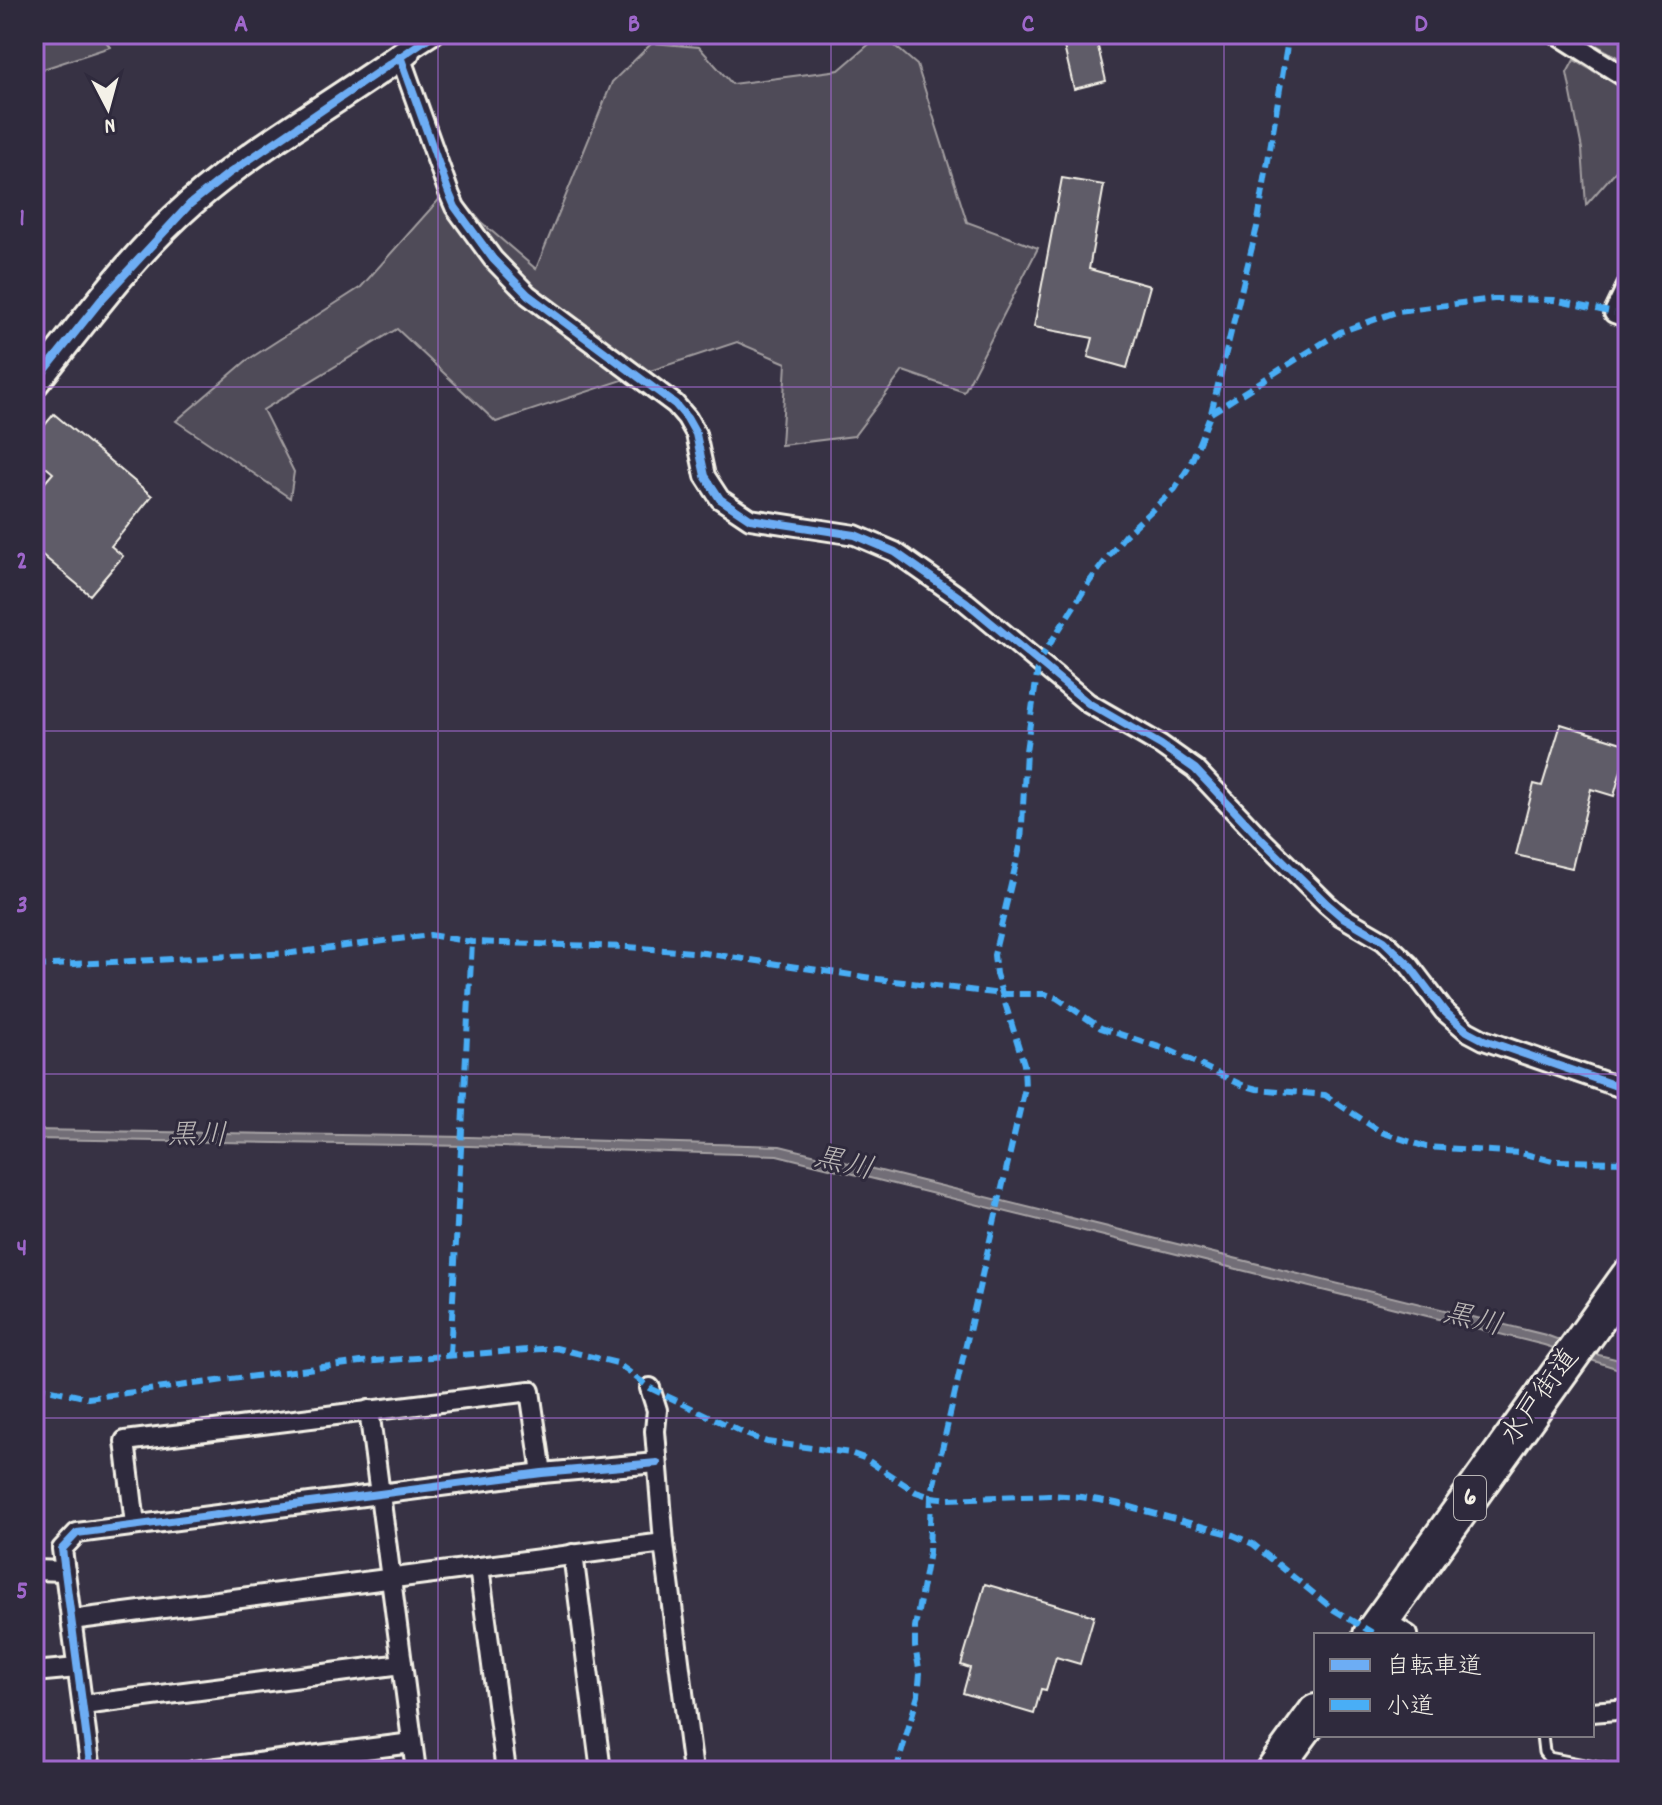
<svg xmlns="http://www.w3.org/2000/svg" width="1662" height="1805" font-family="Dekko,'Klee One',sans-serif">
	<style>
		.green { fill: #504b59; stroke: #a29ea0; stroke-width: 2 }
		.water { fill: #726e77; stroke: #a6a2a4; stroke-width: 2 }
		.building { fill: #5f5c67; stroke: #f4f1e8; stroke-width: 2 }
		.lines { fill: none; stroke-linecap: round; stroke-linejoin: round }
		.lane-casing { stroke: #f4f1e8; stroke-width: 15 }
		.street-casing { stroke: #f4f1e8; stroke-width: 24 }
		.secondary-casing { stroke: #f4f1e8; stroke-width: 32 }
		.highway-casing { stroke: #f4f1e8; stroke-width: 40 }
		.lane { stroke: #2f2a3d; stroke-width: 9 }
		.street { stroke: #2f2a3d; stroke-width: 18 }
		.secondary { stroke: #2f2a3d; stroke-width: 26 }
		.highway { stroke: #2f2a3d; stroke-width: 34 }
		.quiet { stroke: #49aef6; stroke-width: 6; stroke-dasharray: 12 6; stroke-linecap: butt }
		.cycleway-casing { stroke: #2f2a3d; stroke-width: 13 }
		.cycleway { stroke: #6dadf4; stroke-width: 8 }
		.grid { fill: none; stroke: #9f67cb; stroke-width: 2; stroke-opacity: 0.55 }
		.labels { text-anchor: middle; dominant-baseline: central; stroke-width: 6; stroke-linejoin: round; paint-order: stroke }
		.shield { fill: #2f2a3d; stroke: #b9b5b5; stroke-width: 2 }
		.shield-label { font-size: 26px; font-weight: bold; fill: #f4f1e8 }
		.street-label { font-size: 28px; fill: #f4f1e8; stroke: #2f2a3d }
		.water-label { font-size: 30px; font-style: italic; fill: #bab6b5; stroke: #2f2a3d }
		.neatline { fill: none; stroke: #9f67cb; stroke-width: 3 }
		.grid-label { font-size: 26px; text-anchor: middle; font-weight: bold; fill: #9f67cb }
	</style>
	<rect width="100%" height="100%" fill="#373244"/>
	<filter id="ink" filterUnits="userSpaceOnUse"><feTurbulence type="fractalNoise" baseFrequency=".0125" numOctaves="2"/><feDisplacementMap in="SourceGraphic" scale="16" xChannelSelector="R" yChannelSelector="G"/><feConvolveMatrix kernelMatrix="1 2 1 2 8 2 1 2 1" color-interpolation-filters="sRGB"/></filter>
	<g filter="url(#ink)">
		<g class="green">
			<polygon points="34,34 100,34 110,47 34,72"/>
			<polygon points="881,34 917,65 967,222 1038,248 964,392 903,371 854,436 781,445 786,363 737,342 496,422 397,329 263,410 294,472 290,498 176,421 246,361 361,287 451,186 481,222 536,269 612,82 652,43 699,47 732,84 839,70"/>
			<polygon points="1577,34 1628,34 1628,63"/>
			<polygon points="1574,60 1628,91 1628,157 1586,205 1582,149 1567,73"/>
		</g>
		<polygon class="water" points="34,1130 469,1137 780,1146 1546,1335 1599,1355 1628,1362 1628,1372 1544,1345 777,1155 469,1146 34,1139"/>
		<g class="building">
			<polygon points="1061,34 1095,34 1106,81 1074,89"/>
			<polygon points="1062,178 1104,185 1089,269 1150,286 1127,368 1088,357 1093,338 1034,327"/>
			<polygon points="54,414 152,496 111,546 123,556 90,595 34,548 34,495 53,473 34,457 34,438"/>
			<polygon points="1561,724 1628,745 1614,796 1591,789 1572,868 1516,855 1534,784 1542,786"/>
			<polygon points="985,1584 1094,1616 1080,1664 1056,1657 1046,1690 1041,1689 1034,1714 963,1693 970,1668 961,1665"/>
		</g>
		<g class="lines">
			<g class="lane-casing">
				<polyline id="lane" points="1542,1735 1544,1752 1549,1758 1615,1771"/>
			</g>
			<g class="street-casing">
				<g id="street">
					<polyline points="1557,34 1628,79"/>
					<polyline points="406,52 434,34"/>
					<polyline points="400,56 449,193 455,207 493,259 528,295 675,404 687,418 696,434 705,476 720,499 750,519 855,535 895,552 966,602 1088,703 1161,745 1195,769 1262,840 1327,904 1341,916 1384,941 1409,965 1444,1011 1467,1031 1484,1040 1628,1090"/>
					<polyline points="1628,284 1614,313 1628,318"/>
					<polyline points="650,1388 657,1410 655,1431 664,1543 693,1771"/>
					<polyline points="369,1410 416,1771"/>
					<polyline points="135,1524 125,1441 530,1391 542,1473"/>
					<polyline points="573,1554 601,1771"/>
					<polyline points="479,1567 506,1771"/>
					<polyline points="34,1570 65,1571"/>
					<polyline points="71,1620 664,1543"/>
					<polyline points="1383,1620 1408,1635"/>
					<polyline points="34,1672 77,1668"/>
					<polyline points="83,1705 402,1664"/>
					<polyline points="1592,1712 1628,1709"/>
					<polyline points="91,1771 62,1549 77,1533 542,1473 657,1463"/>
					<polyline points="194,1771 412,1743"/>
				</g>
			</g>
			<g class="secondary-casing">
				<path id="secondary" d="M34 384C83 323 131 256 190 204 256 146 335 103 406 52"/>
			</g>
			<g class="highway-casing">
				<g id="highway">
					<polyline points="1371,1635 1628,1277"/>
					<polyline points="1273,1771 1316,1712"/>
				</g>
			</g>
			<use href="#lane" class="lane"/>
			<use href="#street" class="street"/>
			<use href="#secondary" class="secondary"/>
			<use href="#highway" class="highway"/>
			<g class="quiet">
				<polyline points="1211,413 1340,332 1399,311 1494,299 1554,300 1614,313"/>
				<polyline points="34,966 292,953 430,935 472,942 627,947 704,953 878,979 1002,994 1045,994 1057,998 1101,1028 1171,1051 1242,1085 1257,1089 1325,1095 1381,1132 1426,1147 1521,1153 1553,1161 1628,1162"/>
				<polyline points="450,1355 472,942"/>
				<polyline points="34,1386 88,1398 361,1362 556,1348 617,1363 650,1388 748,1435 767,1442 850,1453 864,1458 916,1492 931,1497 949,1499 1049,1495 1081,1497 1116,1503 1233,1535 1253,1544 1334,1610 1373,1633"/>
				<polyline points="896,1771 918,1695 920,1673 915,1647 915,1627 929,1552 931,1497 1025,1088 1024,1064 996,974 994,955 1021,843 1026,751 1039,661 1090,581 1125,535 1175,489 1190,465 1211,413 1257,227 1289,34"/>
			</g>
			<g class="cycleway-casing">
				<g id="cycleway">
					<polyline points="400,56 449,193 455,207 493,259 528,295 675,404 687,418 696,434 705,476 720,499 750,519 855,535 895,552 966,602 1088,703 1161,745 1195,769 1262,840 1327,904 1341,916 1384,941 1409,965 1444,1011 1467,1031 1484,1040 1628,1090"/>
					<polyline points="34,384 101,300 190,204 228,174 434,34"/>
					<polyline points="91,1771 62,1549 77,1533 542,1473 657,1463"/>
				</g>
			</g>
			<use href="#cycleway" class="cycleway"/>
		</g>
	</g>
	<path class="grid" d="M438 34V1771M831 34V1771M1224 34V1771M34 387H1628M34 731H1628M34 1074H1628M34 1418H1628"/>
	<g class="labels">
		<rect class="shield" x="1454" y="1476" width="32" height="44" rx="6"/>
		<g class="shield-label">
			<text x="1470" y="1498">6</text>
		</g>
		<g class="street-label">
			<text transform="translate(1542 1398) rotate(-54)">水戸街道</text>
		</g>
		<g class="water-label">
			<text transform="translate(197 1138) rotate(1)">黒川</text>
			<text transform="translate(843 1166) rotate(14)">黒川</text>
			<text transform="translate(1472 1322) rotate(14)">黒川</text>
		</g>
	</g>
	<rect width="1662" height="1805" fill="none" stroke="#2f2a3d" stroke-width="88"/>
	<rect x="1314" y="1633" width="280" height="104" fill="#2f2a3d" stroke="#7e7a81" stroke-width="2"/>
	<rect x="1330" y="1659" width="40" height="12" fill="#6dadf4" stroke="#7e7a81" stroke-width="2"/>
	<text x="1386" y="1673" font-size="24" fill="#f4f1e8">自転車道</text>
	<rect x="1330" y="1699" width="40" height="12" fill="#49aef6" stroke="#7e7a81" stroke-width="2"/>
	<text x="1386" y="1713" font-size="24" fill="#f4f1e8">小道</text>
	<g transform="translate(108 108) rotate(174)" stroke="#2f2a3d" stroke-width="6" paint-order="stroke">
	<path d="M0-6L14 30L0 20L-14 30Z" fill="#f4f1e8"/>
	<text y="-12" font-size="22" font-weight="bold" text-anchor="middle" fill="#f4f1e8">N</text>
	</g>
	<rect x="44" y="44" width="1574" height="1717" class="neatline"/>
	<g class="grid-label">
		<text x="241" y="31">A</text>
		<text x="634" y="31">B</text>
		<text x="1028" y="31">C</text>
		<text x="1421" y="31">D</text>
		<text x="22" y="225">1</text>
		<text x="22" y="568">2</text>
		<text x="22" y="912">3</text>
		<text x="22" y="1255">4</text>
		<text x="22" y="1598">5</text>
	</g>
</svg>
